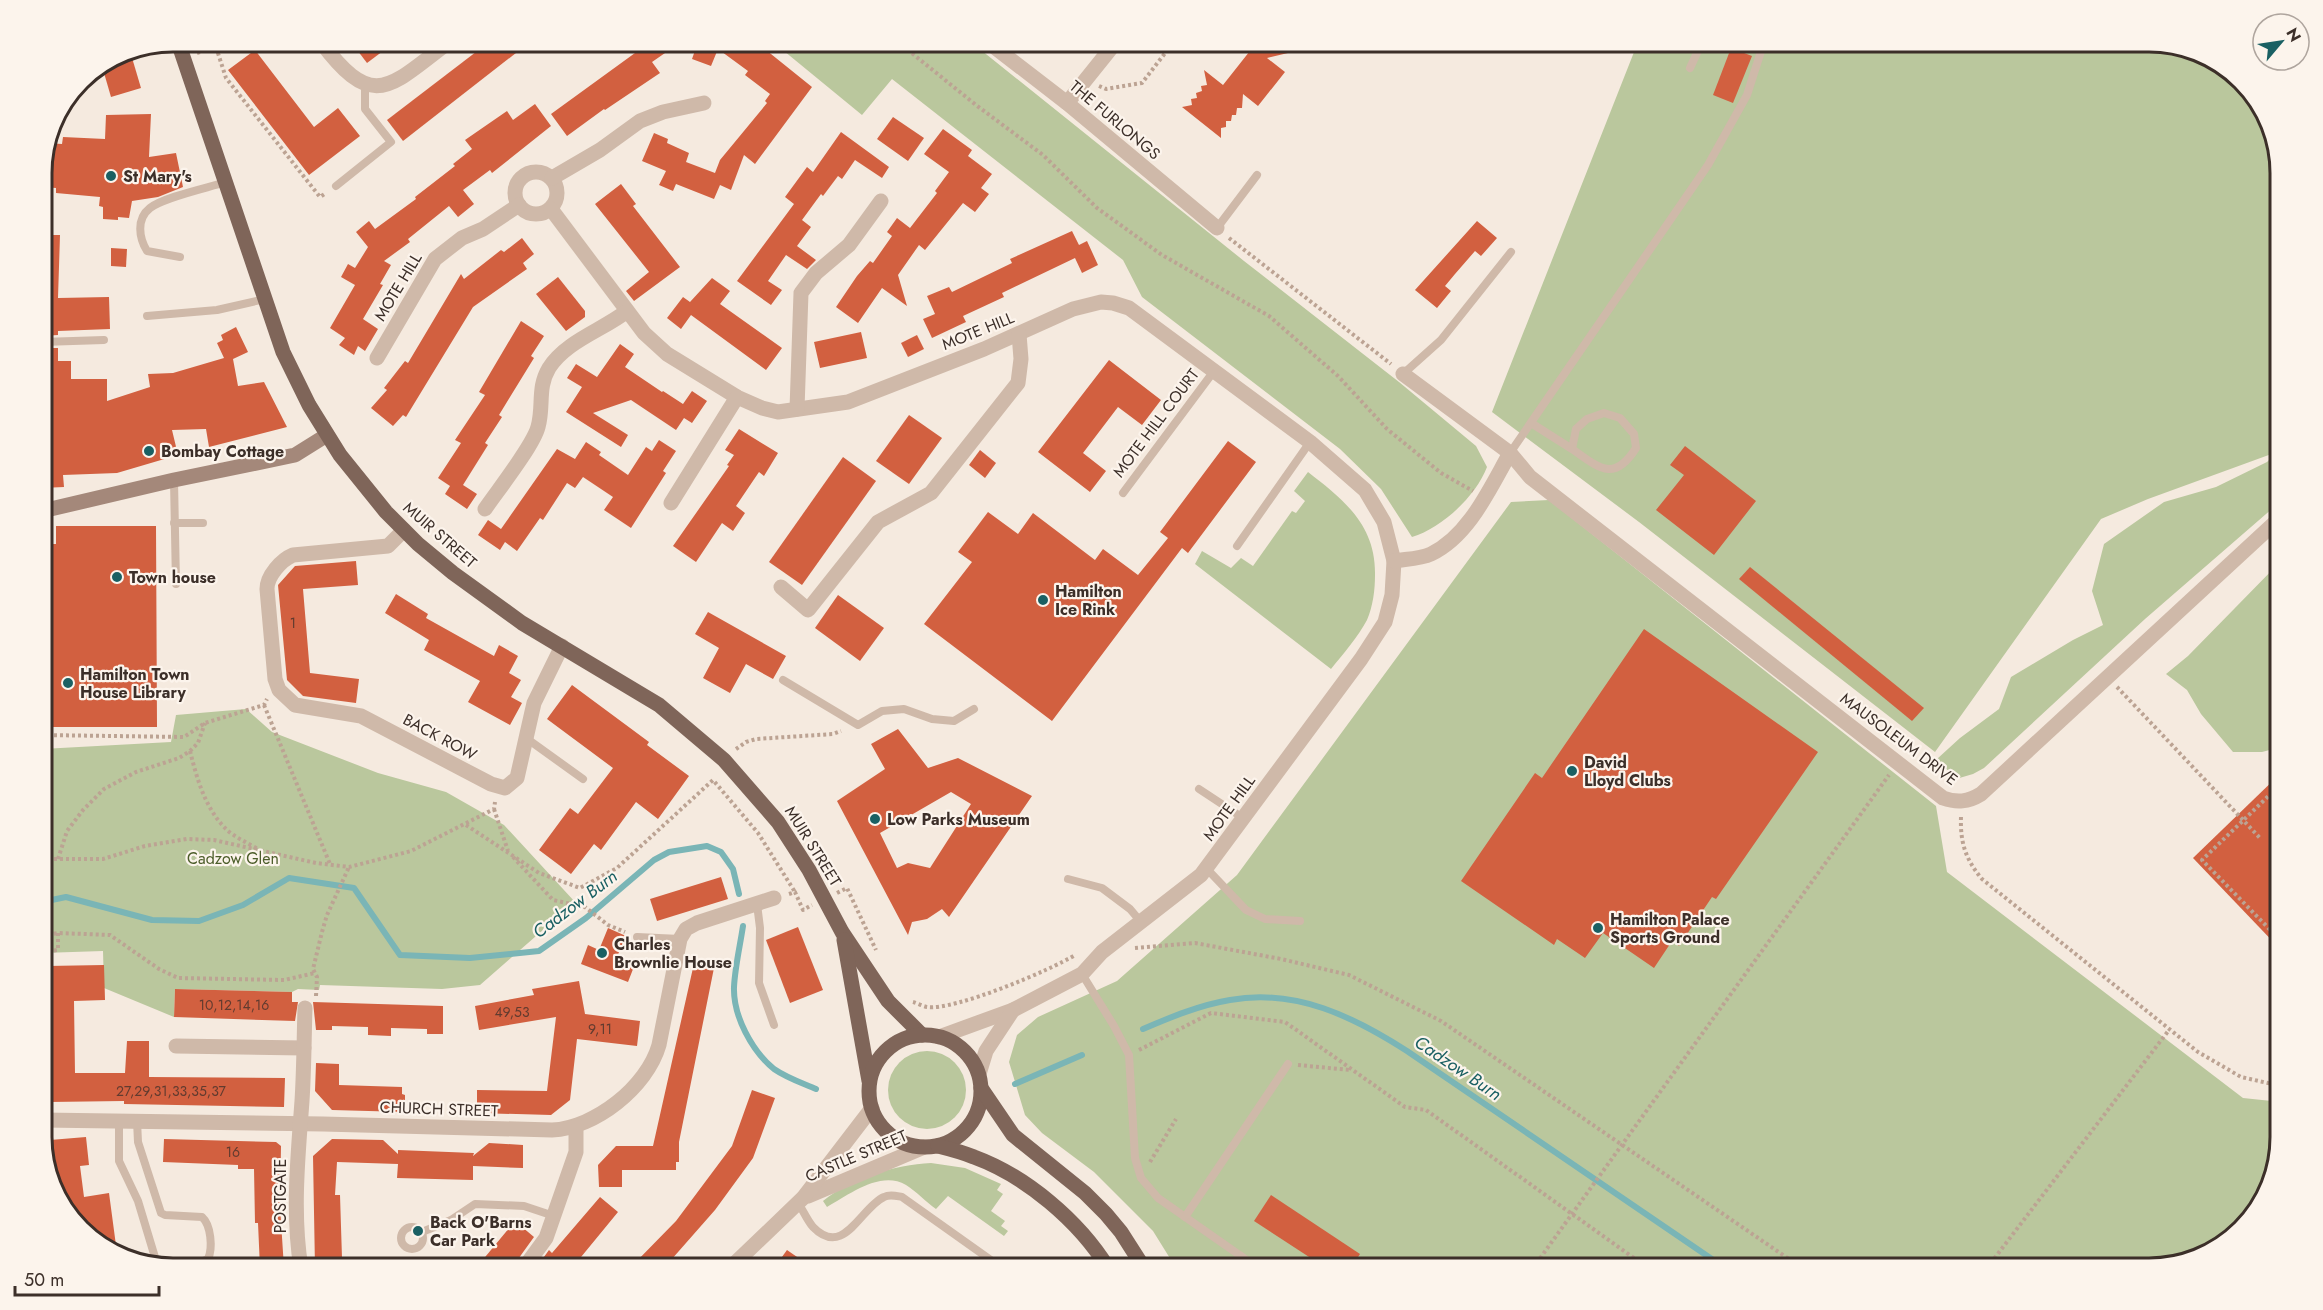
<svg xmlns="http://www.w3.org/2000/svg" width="2323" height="1310" font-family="Jost,sans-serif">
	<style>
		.green { fill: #bac79d }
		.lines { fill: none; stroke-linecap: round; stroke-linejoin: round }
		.stream { stroke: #7ab5b6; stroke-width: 6 }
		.building { fill: #d26040; fill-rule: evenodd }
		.path { stroke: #bca393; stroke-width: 4; stroke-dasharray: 3 3; stroke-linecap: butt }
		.service { stroke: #cfb9a9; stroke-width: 8 }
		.minor { stroke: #cfb9a9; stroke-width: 15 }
		.secondary { stroke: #a4887a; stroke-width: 15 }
		.primary { stroke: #7f6559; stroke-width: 15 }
		.poi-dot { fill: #1a6063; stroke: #fcf4ec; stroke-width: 2 }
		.labels { text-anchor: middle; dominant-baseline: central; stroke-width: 4.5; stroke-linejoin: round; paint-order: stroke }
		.number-label { font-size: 14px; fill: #623b2f }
		.street-label { font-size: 16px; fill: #3c2f29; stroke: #fcf4ec }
		.poi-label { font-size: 16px; font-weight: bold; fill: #3c2f29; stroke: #fcf4ec; text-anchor: start }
		.park-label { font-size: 16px; fill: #4c5d2a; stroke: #fcf4ec }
		.water-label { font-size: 18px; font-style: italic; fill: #1a6063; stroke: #fcf4ec }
		.rim { fill: none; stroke: #3c2f29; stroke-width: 3 }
	</style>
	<rect width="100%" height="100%" fill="#f5eadf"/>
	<g class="green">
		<path d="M773 42H971L1244 261 1399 382 1476 446 1487 467C1476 496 1442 528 1412 537L1381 489 1340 449 1142 297 1123 260 892 79 862 115Z"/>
		<polygon points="1638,42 2150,42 2215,59 2263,107 2281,165 2281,501 2145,619 1984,768 1973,774 1956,779 1937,759 1960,738 1999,709 2011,677 2073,640 2103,625 2092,591 2104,544 2164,502 2216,487 2267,462 2277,452 2148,499 2101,519 1935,752 1639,522 1492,412"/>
		<path d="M1308 472C1344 500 1376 525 1375 575 1375 590 1373 606 1367 620 1358 637 1343 654 1331 669L1195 564 1202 551 1231 568 1241 558 1253 566 1292 511 1296 513 1305 501 1294 491Z"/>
		<polygon points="1549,500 1936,806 1947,872 2243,1098 2281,1102 2281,1137 2264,1202 2216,1250 2150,1268 1176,1268 1153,1231 1094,1172 1042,1133 1025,1115 1009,1062 1017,1035 1038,1017 1117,981 1237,875 1511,502"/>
		<polygon points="2281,561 2281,747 2262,752 2233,752 2201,714 2187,690 2166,674 2188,656"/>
		<polygon points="246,709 272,732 378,773 446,792 504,825 575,902 480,985 442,989 320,985 319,990 298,989 292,992 175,989 174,1017 104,988 103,951 42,953 42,749 171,742 176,715"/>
		<circle cx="927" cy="1090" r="39"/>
		<path d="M931 1163 965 1168 1001 1184 997 1190 1003 1194 991 1211 1005 1221 1001 1226 1008 1231 1004 1236 948 1196 936 1209C926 1202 917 1192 906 1185 880 1170 849 1195 827 1207L823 1201C852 1178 894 1165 931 1163Z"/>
	</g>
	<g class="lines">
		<g class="stream">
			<polyline points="42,902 66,897 152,920 199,921 243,905 289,878 354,888 400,955 470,958 539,951 586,918 654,860 669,852 707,846 721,852 733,869 739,894"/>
			<path d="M743 926C740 946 735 967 734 987 733 1016 752 1051 774 1069 787 1078 802 1083 816 1089"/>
			<path d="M1143 1029C1171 1017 1200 1005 1230 1000 1296 988 1354 1017 1407 1051L1725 1268"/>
			<polyline points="1015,1084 1082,1055"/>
		</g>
	</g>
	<g class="building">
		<polygon points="351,42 395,42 367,63"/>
		<polygon points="489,42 530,42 403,141 387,120"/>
		<polygon points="627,42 681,42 652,62 660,73 605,110 604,109 567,136 551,114 635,53"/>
		<polygon points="698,42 756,42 812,87 755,164 744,155 731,190 720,185 714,199 676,184 673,191 659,185 666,171 642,161 654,133 668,139 667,143 689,153 686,162 715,173 720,160 767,103 765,101 770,94 745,75 748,71 718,49 711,66 692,59"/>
		<polygon points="1257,42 1309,42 1309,48 1267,58 1285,72 1258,106 1243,94 1242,108 1237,108 1236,115 1232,115 1231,121 1226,121 1226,127 1221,128 1221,138 1182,107 1192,105 1191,99 1197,98 1196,93 1202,91 1201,86 1207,85 1204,70 1223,85"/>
		<polygon points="1731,48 1752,56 1733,103 1713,95"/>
		<polygon points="255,50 314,127 338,108 360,136 309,175 228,70"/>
		<polygon points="130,51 141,88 111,97 102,66 123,52"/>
		<polygon points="535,104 551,126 492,173 490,170 463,190 474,204 458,217 449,206 408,239 410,242 384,261 391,265 380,284 383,285 363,319 378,329 365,351 358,346 354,355 339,345 345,338 330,328 355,285 341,277 348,264 355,268 368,247 356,232 369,221 375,229 416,199 415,197 455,166 453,164 472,149 465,140 478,131 507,111 513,120"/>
		<polygon points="151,114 149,157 176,153 183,187 158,197 132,201 129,218 118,217 118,220 103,219 103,207 99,206 100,197 56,193 56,188 42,187 42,165 47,143 62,144 63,137 105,139 106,115"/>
		<polygon points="893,117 924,138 908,161 877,139"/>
		<polygon points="943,129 972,150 968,156 992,174 981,188 989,194 975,212 963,203 925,250 919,245 898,275 907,306 882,288 858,323 836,307 857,276 870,261 873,263 892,236 887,232 897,218 910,228 937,193 935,191 949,172 924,154"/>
		<polygon points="841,132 889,167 882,178 855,160 842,179 838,176 823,196 821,194 802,220 811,227 797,246 816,260 807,269 786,255 768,281 782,290 771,305 737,281 794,204 785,197 807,167 813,172"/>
		<polygon points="621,184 636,204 633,206 680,267 634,301 626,291 649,272 595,204"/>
		<polygon points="1477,221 1497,238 1481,256 1475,251 1455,274 1445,286 1451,291 1437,308 1415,290"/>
		<polygon points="1072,231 1079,245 1087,241 1098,265 1082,273 1075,258 1002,293 1004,297 963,316 966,322 932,338 923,319 935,314 927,296 949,287 952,292 1012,263 1010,259"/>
		<polygon points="42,235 60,235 58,298 109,297 110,329 58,331 58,335 42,336"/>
		<polygon points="522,238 534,254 523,263 527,269 473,307 406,417 403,415 393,426 371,408 387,390 384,388 405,361 408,363 461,274 464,279 501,250 504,252"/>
		<polygon points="111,248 127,249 126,267 111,266"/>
		<polygon points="558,277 585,311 585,317 566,331 536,294"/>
		<polygon points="712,278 730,291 720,304 782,348 766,370 691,315 681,329 667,318 683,297 690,302"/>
		<polygon points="521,321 544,336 531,356 534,358 499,415 502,417 485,443 488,445 463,485 477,494 467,509 445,494 450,486 438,478 461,443 455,440 485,395 479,392"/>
		<polygon points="236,327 248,352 233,359 238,386 264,382 287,427 209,447 206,429 172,430 178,455 117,473 63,475 64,487 42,488 42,348 58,348 58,361 71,361 71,379 107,379 107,401 150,387 148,374 173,373 224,358 217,343 223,340 221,335"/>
		<polygon points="861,332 867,358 820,368 814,342"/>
		<polygon points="917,335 924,349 908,357 901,343"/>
		<polygon points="620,344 634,354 625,367 662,392 663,391 683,404 692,391 707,401 692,423 684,418 676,430 631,400 593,413 628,435 621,447 566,412 582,387 567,378 576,364 597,377"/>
		<polygon points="1109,360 1161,400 1142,425 1118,407 1083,453 1106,471 1090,492 1038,452"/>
		<polygon points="909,415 942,438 909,484 876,461"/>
		<polygon points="739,429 778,453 764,476 759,472 736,506 745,513 733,531 722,523 696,562 673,546 729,466 727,465 734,455 725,450"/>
		<polygon points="659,440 676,451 663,471 666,473 631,528 604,510 613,497 583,477 575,488 567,483 543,520 540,518 517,551 505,542 500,550 478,535 488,520 501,529 557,449 575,459 586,442 601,452 599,455 628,475 646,447 652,451"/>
		<polygon points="1228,441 1256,462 1188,553 1182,548 1052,721 924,624 972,562 958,552 988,512 1018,534 1033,513 1095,560 1103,549 1138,575 1168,538 1160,532"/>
		<polygon points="1685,446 1756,501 1714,555 1656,510 1684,475 1670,465"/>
		<polygon points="980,450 996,463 985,478 969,465"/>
		<polygon points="843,457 876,481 802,585 769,562"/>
		<polygon points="56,526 156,526 157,727 42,727 42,544 56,544"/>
		<polygon points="356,561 358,585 303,589 310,673 359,679 356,703 303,696 287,680 278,585 295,566"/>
		<polygon points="1750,567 1924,708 1912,721 1739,579"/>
		<polygon points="396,594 428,614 426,618 494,656 499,645 518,656 509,673 521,680 511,697 522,703 510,725 468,702 480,681 424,650 429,640 385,613"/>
		<polygon points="838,595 884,628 860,661 815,628"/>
		<polygon points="708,612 786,656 773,679 746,664 730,693 703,678 719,648 695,634"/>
		<polygon points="1644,629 1818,752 1716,899 1712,897 1679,946 1672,941 1654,968 1603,933 1585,958 1557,939 1554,945 1461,881 1535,773 1542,778"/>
		<polygon points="572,685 649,742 647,745 689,776 658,819 636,802 601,850 594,844 571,874 539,850 570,808 578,814 613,768 547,719"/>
		<path d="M898 729 928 768 958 758 1032 796 949 917 942 909 927 919 912 922 908 935 837 801 885 769 871 744ZM951 792 971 804 930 868 908 863 897 868 880 833Z"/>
		<polygon points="2281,773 2281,950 2193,858"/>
		<polygon points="721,877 728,899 657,921 650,899"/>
		<polygon points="798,927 823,990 790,1003 766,940"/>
		<polygon points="608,928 626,936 617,957 635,964 628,982 581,964 588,945 599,950"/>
		<polygon points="695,959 715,963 679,1142 679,1162 676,1162 676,1170 622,1170 622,1187 599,1187 598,1165 616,1146 653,1146"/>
		<polygon points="104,965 105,1000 74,1001 75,1073 125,1073 127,1041 149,1041 149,1077 285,1078 284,1107 124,1104 124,1101 49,1102 47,966"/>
		<polygon points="579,981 585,1014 640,1021 637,1046 577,1039 570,1100 551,1115 477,1113 477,1090 547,1091 556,1017 479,1030 475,1006 534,995 532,989"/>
		<polygon points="175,989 292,992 292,1002 298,1002 295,1021 174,1017"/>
		<polygon points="313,1002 443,1006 443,1034 427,1034 427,1029 391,1028 391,1036 368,1035 368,1027 332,1026 332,1030 316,1030"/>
		<polygon points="316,1063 339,1064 339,1085 402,1087 402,1094 405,1095 405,1112 332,1110 315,1091"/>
		<polygon points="752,1090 775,1098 753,1158 715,1210 664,1268 630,1268 676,1221 732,1146"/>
		<polygon points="86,1137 89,1165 80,1166 84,1197 109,1193 117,1253 108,1251 64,1209 55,1183 50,1140"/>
		<polygon points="164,1139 276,1142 281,1146 280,1206 284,1268 260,1268 258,1223 255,1223 254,1169 238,1169 238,1165 163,1162"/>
		<polygon points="332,1139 383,1140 398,1154 398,1150 474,1153 473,1156 489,1143 523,1145 523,1168 473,1166 473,1180 397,1178 398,1164 337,1162 335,1195 340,1195 342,1258 347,1268 315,1268 313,1156"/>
		<polygon points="1271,1195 1360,1254 1351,1268 1326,1268 1254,1221"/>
		<polygon points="600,1197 618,1212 572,1268 536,1268 549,1250 552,1253"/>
		<polygon points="515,1221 534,1237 516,1262 514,1268 476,1268"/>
		<polygon points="787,1250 813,1268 774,1268"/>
	</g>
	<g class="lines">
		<g class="path">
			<polyline points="898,42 976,105 1043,155 1097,208 1162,255 1269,316 1338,376 1387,429 1441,473 1473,491"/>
			<polyline points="216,47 226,78 320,197 326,193"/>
			<polyline points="197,53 216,47 219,42"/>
			<polyline points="1099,86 1106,89 1142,83 1169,48"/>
			<polyline points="1229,238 1391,364"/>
			<polyline points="2117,687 2260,838"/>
			<polyline points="264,705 330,864"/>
			<polyline points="42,735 184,737 205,723 264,705 267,699"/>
			<polyline points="736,749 746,742 756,739 833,734 841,731"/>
			<path d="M190 751C197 779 205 808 226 829 234 837 248 843 258 849"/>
			<polyline points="2281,784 2202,860 2281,941"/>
			<polyline points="494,809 508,851"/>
			<path d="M1961 817C1960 843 1966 860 1982 879L2198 1052 2241 1077 2281 1086"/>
			<polyline points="466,825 539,873 580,888 617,868 713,780 758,833 795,892"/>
			<polyline points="513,857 553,900 585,907 608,925 625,932"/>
			<polyline points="42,859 103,859 145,846 187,839 214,840 316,863 349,867 411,851 494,809 495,802"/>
			<polyline points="58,859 67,831 83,810 104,789 136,772 179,758 190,751 198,743 205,723"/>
			<polyline points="837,893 847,888 876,950"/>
			<polyline points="789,894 795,892 803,910 812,905"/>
			<polyline points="42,936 58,933 110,935 159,969 178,978 284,980 315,973"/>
			<polyline points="1135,948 1195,943 1281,959 1349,975 1441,1021 1802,1268"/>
			<polyline points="42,952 58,950 58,933"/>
			<polyline points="316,996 317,977 313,969 322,932 327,915 349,867"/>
			<path d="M913 1002C917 1003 922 1006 927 1007 954 1011 1051 970 1075 955"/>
			<polyline points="1139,1050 1211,1013 1285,1022 1405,1107 1426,1110 1648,1268"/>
			<polyline points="1298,1065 1350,1070"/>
			<polyline points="1150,1162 1176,1119"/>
			<polyline points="1533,1268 1889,775"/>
			<polyline points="1987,1268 2169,1030"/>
		</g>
		<g class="service">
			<polyline points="1690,68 1702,42"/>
			<polyline points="336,186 391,142 365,109 365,85"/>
			<polyline points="1217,228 1257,175"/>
			<path d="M180 257 147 251C139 238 136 219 150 208 164 197 207 188 226 182"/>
			<polyline points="147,316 217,310 265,299"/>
			<polyline points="42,342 104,340"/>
			<polyline points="1403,374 1441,340 1511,252"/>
			<path d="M1531 423 1572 449 1576 429 1587 419 1604 413 1620 418 1634 434 1636 448C1614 483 1599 468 1572 449"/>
			<polyline points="1510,453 1708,165 1747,95 1764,42"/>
			<polyline points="174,480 176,584"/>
			<polyline points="1123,493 1214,371"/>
			<polyline points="174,523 203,523"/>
			<polyline points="1237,546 1310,442"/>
			<polyline points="783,680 858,725 882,711 904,709 932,719 954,721 974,709"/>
			<polyline points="526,738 583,779"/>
			<polyline points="1199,789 1243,818"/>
			<polyline points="1207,869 1246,910 1265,919 1300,921"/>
			<polyline points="1068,879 1102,888 1130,909 1141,922"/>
			<polyline points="757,904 760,928 759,983 774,1025"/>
			<polyline points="637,937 680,939"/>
			<polyline points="1082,974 1114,1026 1129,1055 1135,1158 1141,1178 1158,1198 1258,1268"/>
			<polyline points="119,1121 119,1161 138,1201 157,1264"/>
			<path d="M137 1121 138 1142 161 1213 165 1215 202 1217C211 1225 213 1248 208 1259L201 1262 167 1263"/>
			<path d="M798 1203C803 1210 807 1220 813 1227 844 1259 861 1207 884 1197 890 1194 896 1196 902 1197L1002 1268"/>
			<polyline points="1185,1217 1288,1064"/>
			<circle cx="412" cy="1238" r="11"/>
			<polyline points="422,1232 451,1220 475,1204 524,1206 554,1216"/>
			<polyline points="1234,1268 1241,1256"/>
		</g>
		<g class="minor">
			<path d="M321 42C374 113 390 86 449 42"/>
			<polyline points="988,42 1067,103 1217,228"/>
			<polyline points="1183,42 1185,44"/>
			<polyline points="1067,103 1116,42"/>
			<circle cx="536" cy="193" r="21"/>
			<polyline points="552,178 600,150 640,121 663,112 704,103"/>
			<polyline points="551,209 644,333 667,354 737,397 762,408 778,412 848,402 984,349 1073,309 1101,302 1113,303 1129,308 1310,442 1365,490 1384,522 1394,561 1392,595 1385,622 1361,659 1201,875 1102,952 1082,974 1013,1010 939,1037"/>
			<polyline points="377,358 435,259 462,238 483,229 519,205"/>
			<path d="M1403 374 1510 453 1530 477 1943 798C1957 803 1968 802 1981 794L2281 517"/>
			<polyline points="797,409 801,293 816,273 849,245 881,201"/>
			<polyline points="671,503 737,397"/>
			<path d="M485 509C498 490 533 446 538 427 544 406 537 388 549 368 566 341 603 330 627 311"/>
			<path d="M404 530 388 546 293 555C281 560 267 576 267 589L275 679 279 690 295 705 361 716 491 784 505 788 517 778 534 703 562 646"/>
			<path d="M1394 561C1406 559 1420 559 1431 554 1469 536 1490 488 1510 453"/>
			<polyline points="781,587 808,610 878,522 931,493 1018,383 1021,359 1019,334"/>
			<polyline points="176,1046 304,1048"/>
			<polyline points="979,1074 986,1051 1013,1010"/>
			<path d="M42 1120 323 1124 552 1130C595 1128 647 1087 659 1045L680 939 686 929 697 923 774 898"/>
			<polyline points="808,1196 924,1147"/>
			<path d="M301 1268C292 1213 298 1156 302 1101 304 1070 304 1039 305 1008"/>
			<polyline points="524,1268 546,1238 576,1152 576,1126"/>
			<polyline points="730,1268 803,1198 872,1108"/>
		</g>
		<polyline class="secondary" points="42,511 174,480 295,455 327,435"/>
		<g class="primary">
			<polyline points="178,42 283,352 309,405 340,455 386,512 418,544 453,573 522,623 659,705 724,760 778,822 809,870 842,932 888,1001 922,1035"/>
			<polyline points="844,940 869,1081"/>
			<circle cx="925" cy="1091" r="56"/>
			<polyline points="981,1088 1013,1135 1085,1193 1106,1214 1121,1232 1144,1268"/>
			<path d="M938 1146C950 1149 962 1152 974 1157 1026 1176 1079 1221 1108 1268"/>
		</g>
	</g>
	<g class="poi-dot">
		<circle cx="111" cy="176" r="6"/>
		<circle cx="149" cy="451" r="6"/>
		<circle cx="117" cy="577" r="6"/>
		<circle cx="1043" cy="600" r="6"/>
		<circle cx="68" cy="683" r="6"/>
		<circle cx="1572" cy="771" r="6"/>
		<circle cx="875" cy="819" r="6"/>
		<circle cx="1598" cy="928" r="6"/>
		<circle cx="602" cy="953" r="6"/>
		<circle cx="418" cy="1231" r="6"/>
	</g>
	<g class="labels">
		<g class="number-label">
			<text x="293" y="623">1</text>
			<text x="234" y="1005">10,12,14,16</text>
			<text x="512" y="1012">49,53</text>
			<text x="600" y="1029">9,11</text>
			<text x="171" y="1091">27,29,31,33,35,37</text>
			<text x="233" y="1152">16</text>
		</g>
		<g class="street-label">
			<text transform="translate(1115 120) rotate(40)">THE FURLONGS</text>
			<text transform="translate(398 287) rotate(-59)">MOTE HILL</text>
			<text transform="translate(978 331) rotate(-22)">MOTE HILL</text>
			<text transform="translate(1156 423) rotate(-53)">MOTE HILL COURT</text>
			<text transform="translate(440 535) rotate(41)">MUIR STREET</text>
			<text transform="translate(440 737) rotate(28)">BACK ROW</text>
			<text transform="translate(1899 739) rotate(37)">MAUSOLEUM DRIVE</text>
			<text transform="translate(1229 808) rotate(-54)">MOTE HILL</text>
			<text transform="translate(813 846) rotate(58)">MUIR STREET</text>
			<text transform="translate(439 1109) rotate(2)">CHURCH STREET</text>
			<text transform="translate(856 1156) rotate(-23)">CASTLE STREET</text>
			<text transform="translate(280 1196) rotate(-90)">POSTGATE</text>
		</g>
		<g class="poi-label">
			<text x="123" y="176">St Mary's</text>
			<text x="161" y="451">Bombay Cottage</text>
			<text x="129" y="577">Town house</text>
			<text x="1055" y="591">Hamilton<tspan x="1055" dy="18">Ice Rink</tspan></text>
			<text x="80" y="674">Hamilton Town<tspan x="80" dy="18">House Library</tspan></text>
			<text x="1584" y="762">David<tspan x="1584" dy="18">Lloyd Clubs</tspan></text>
			<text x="887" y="819">Low Parks Museum</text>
			<text x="1610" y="919">Hamilton Palace<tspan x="1610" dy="18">Sports Ground</tspan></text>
			<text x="614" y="944">Charles<tspan x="614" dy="18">Brownlie House</tspan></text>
			<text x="430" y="1222">Back O'Barns<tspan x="430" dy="18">Car Park</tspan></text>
		</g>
		<g class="park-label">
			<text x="233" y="858">Cadzow Glen</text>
		</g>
		<g class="water-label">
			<text transform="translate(575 904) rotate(-37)">Cadzow Burn</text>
			<text transform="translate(1458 1068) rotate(34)">Cadzow Burn</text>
		</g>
	</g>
	<path d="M0 0H2323V1310H0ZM173 52H2149A121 121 0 0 1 2270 173V1137A121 121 0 0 1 2149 1258H173A121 121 0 0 1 52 1137V173A121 121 0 0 1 173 52Z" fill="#fcf4ec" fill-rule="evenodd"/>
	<path class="rim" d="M173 52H2149A121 121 0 0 1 2270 173V1137A121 121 0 0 1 2149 1258H173A121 121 0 0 1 52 1137V173A121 121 0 0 1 173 52Z"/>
	<g transform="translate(2281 42) rotate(61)"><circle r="28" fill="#fcf4ec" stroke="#afa59e" stroke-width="1.5"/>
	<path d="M0-4.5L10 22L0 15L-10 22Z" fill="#1a6063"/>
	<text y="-9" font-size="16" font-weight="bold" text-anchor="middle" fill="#3c2f29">N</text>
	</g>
	<path d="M15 1286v9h144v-9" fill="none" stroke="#3c2f29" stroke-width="3"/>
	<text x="24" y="1286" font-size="18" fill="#3c2f29" stroke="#fcf4ec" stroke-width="4.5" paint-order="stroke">50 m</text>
</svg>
